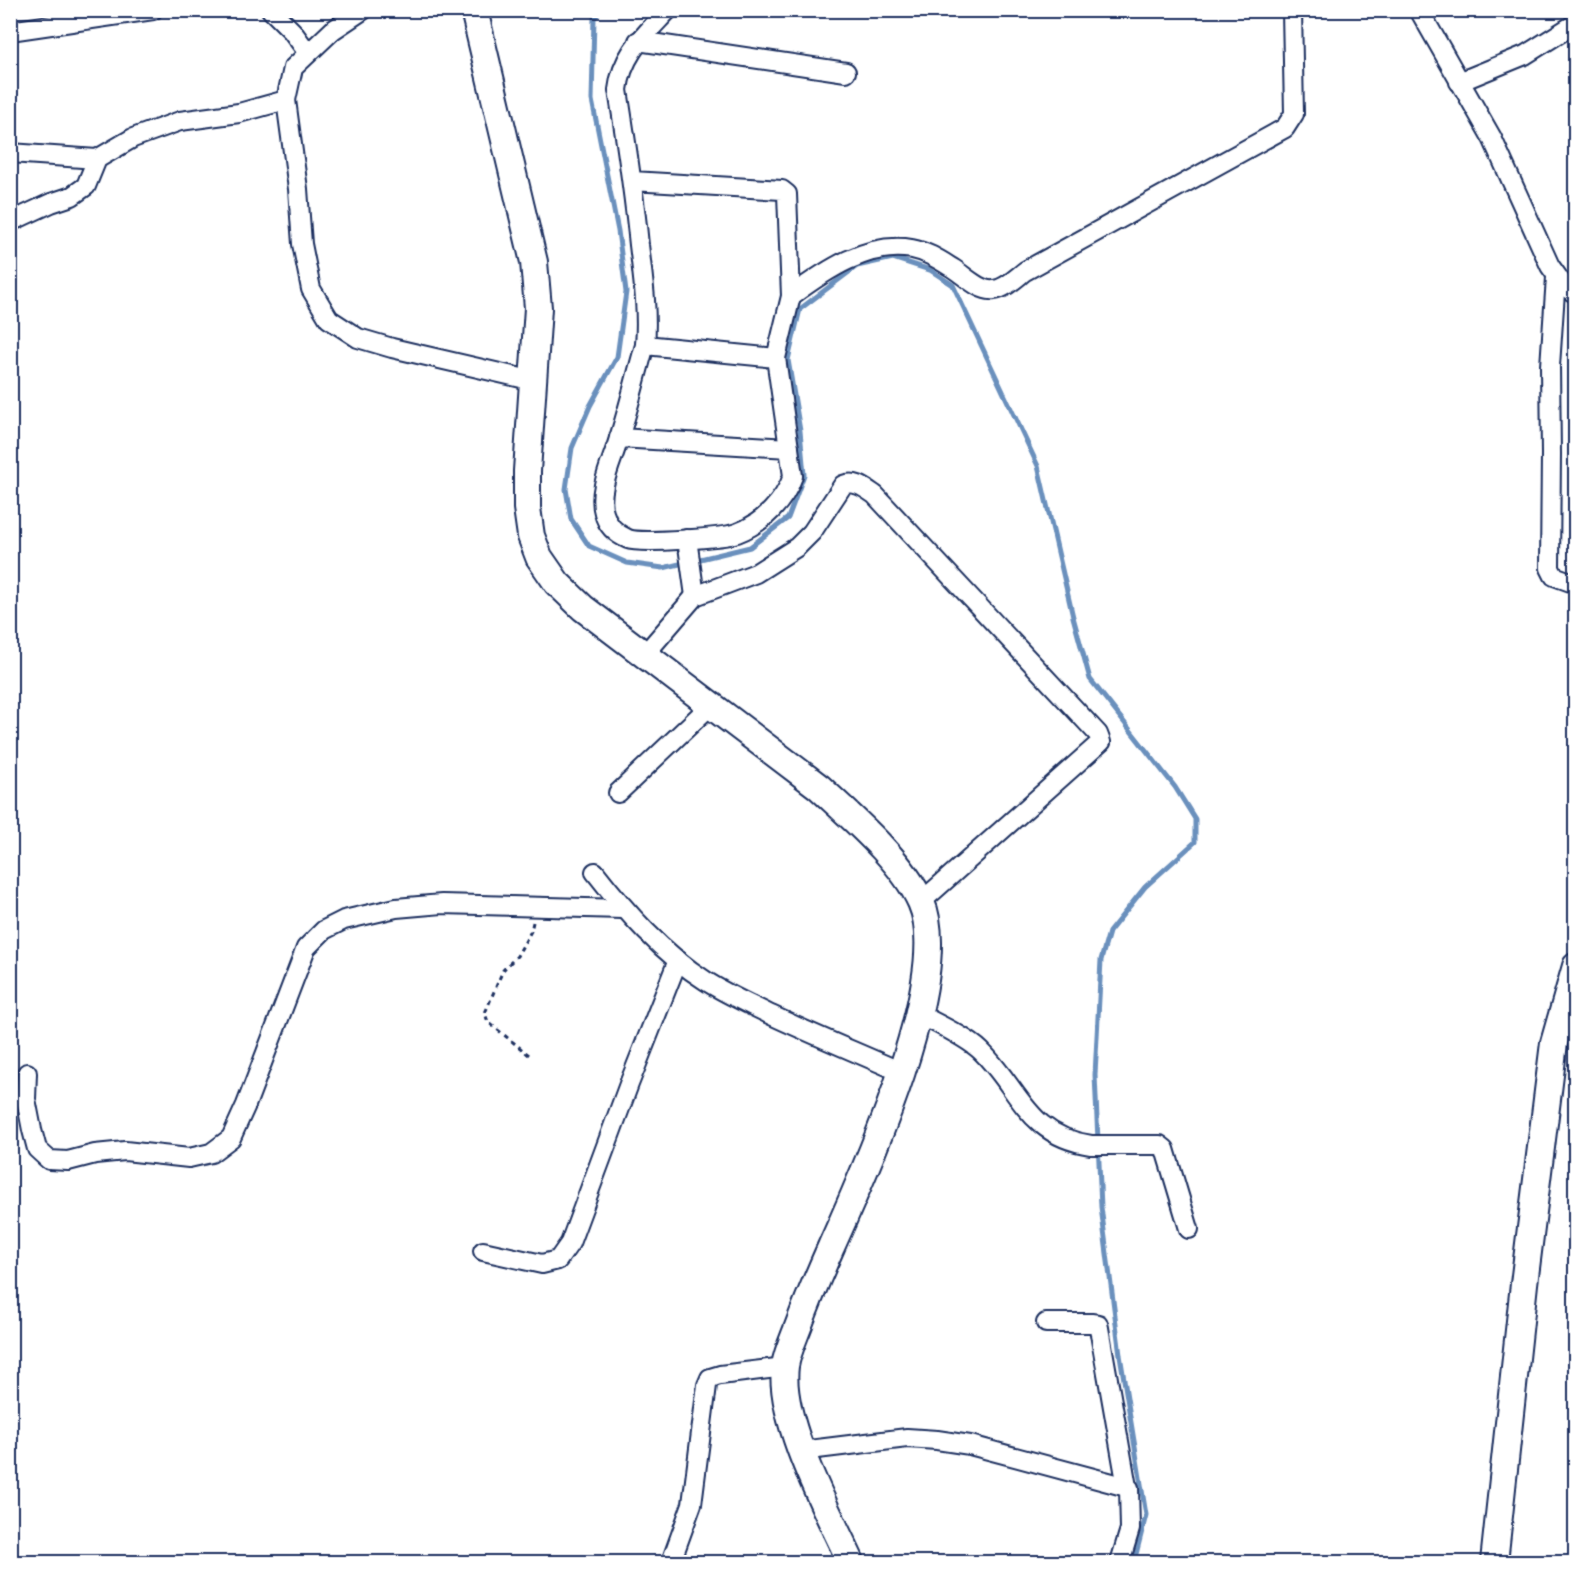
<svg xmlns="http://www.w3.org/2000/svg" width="1586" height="1573" font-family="Dekko,sans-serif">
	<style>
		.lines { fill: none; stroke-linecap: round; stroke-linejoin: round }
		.stream { stroke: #6b90bd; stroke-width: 5 }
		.street-casing { stroke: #1b2f5e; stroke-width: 22 }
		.secondary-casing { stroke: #1b2f5e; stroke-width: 30 }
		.path { stroke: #1b2f5e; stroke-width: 3; stroke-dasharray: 4.5 4.5; stroke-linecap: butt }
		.street { stroke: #fff; stroke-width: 18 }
		.secondary { stroke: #fff; stroke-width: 26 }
	</style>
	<rect width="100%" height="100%" fill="#fff"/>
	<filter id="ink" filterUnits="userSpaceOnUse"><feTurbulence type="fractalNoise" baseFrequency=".0167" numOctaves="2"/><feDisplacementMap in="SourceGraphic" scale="12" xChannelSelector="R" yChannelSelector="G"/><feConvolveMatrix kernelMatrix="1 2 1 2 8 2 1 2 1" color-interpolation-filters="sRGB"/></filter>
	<g filter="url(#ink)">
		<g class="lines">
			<polyline class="stream" points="602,10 594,18 592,100 618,231 626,292 617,357 590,406 572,448 566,489 571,519 589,546 627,563 663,568 750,547 788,518 804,475 800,431 788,360 800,309 857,266 893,258 930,270 953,285 1038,466 1073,617 1090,679 1175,787 1195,819 1195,842 1145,887 1109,932 1101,960 1095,1075 1101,1207 1120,1355 1146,1515 1134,1562"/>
			<g class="street-casing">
				<g id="street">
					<polyline points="271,10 292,31 308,53"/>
					<polyline points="1419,10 1492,138 1550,266 1565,287 1576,294"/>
					<polyline points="10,31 153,10"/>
					<polyline points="638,41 846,72"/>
					<polyline points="1459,82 1525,55 1576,23"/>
					<polyline points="286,100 298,189 302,244 311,289 329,319 358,338 392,348 534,381"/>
					<polyline points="10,153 97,159"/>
					<path d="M632 181 782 190 787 194 791 296 776 358 793 476C784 502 763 523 737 533 724 538 640 544 628 539 616 534 607 525 604 513 597 489 613 460 619 438 629 407 636 376 645 345 648 312 643 278 639 245 634 193 626 141 618 90 622 54 645 35 668 10"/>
					<polyline points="10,222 51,203 72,196 86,186 97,159 133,138 180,121 239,113 286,100 293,68 333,30 363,10"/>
					<polyline points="1556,277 1550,366 1551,454 1550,568 1554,576 1576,584"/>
					<path d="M791 296C825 271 868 241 912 249 928 252 941 261 954 269 965 276 980 292 994 290 1005 289 1017 277 1025 271L1285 128 1294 114 1292 10"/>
					<polyline points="645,345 776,358"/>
					<polyline points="619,438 789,448"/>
					<polyline points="687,539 695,596"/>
					<path d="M646 653 695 596 756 573 797 547 812 532 843 485C855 480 865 488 875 495L1098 734 1101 742 921 902"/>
					<polyline points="618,793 712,704"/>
					<path d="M595 872C626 912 662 953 706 981 726 994 749 1004 771 1015 814 1035 858 1053 901 1072"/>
					<path d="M917 1013C937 1024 965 1036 981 1051 1020 1089 1027 1136 1091 1145H1160L1165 1149 1189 1229"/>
					<polyline points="27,1073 26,1099 32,1130 37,1149 49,1160 68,1161 95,1154 125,1151 189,1158 211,1153 231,1138 246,1105 306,948 324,930 344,920 396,908 442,904 623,909"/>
					<polyline points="483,1251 542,1264 558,1260 570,1243 629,1084 678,960"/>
					<polyline points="1046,1323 1091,1323 1098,1324 1099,1328 1127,1487 1129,1488 1130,1529 1120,1562"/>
					<polyline points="801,1451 907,1438 937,1440 970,1445 1127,1487"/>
					<polyline points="671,1562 692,1504 707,1385 710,1378 720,1375 785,1367"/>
				</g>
			</g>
			<g class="secondary-casing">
				<g id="secondary">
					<path d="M474 10 534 262 538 308 527 471V508L531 536 539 557 557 583 583 608 819 787C852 818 902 860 921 902 954 976 864 1174 831 1247 819 1274 808 1300 798 1327 793 1340 787 1353 785 1366 778 1420 828 1512 851 1562"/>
					<polyline points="1494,1562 1524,1284 1554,1043 1576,966"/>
				</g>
			</g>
			<polyline class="path" points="529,1055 488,1022 485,1013 503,970 517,956 531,931 533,922"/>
			<use href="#street" class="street"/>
			<use href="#secondary" class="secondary"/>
		</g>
	</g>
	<rect width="1586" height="1573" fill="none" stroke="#fff" stroke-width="36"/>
	<rect x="18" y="18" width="1550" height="1537" fill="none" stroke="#1b2f5e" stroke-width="2" filter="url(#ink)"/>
</svg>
